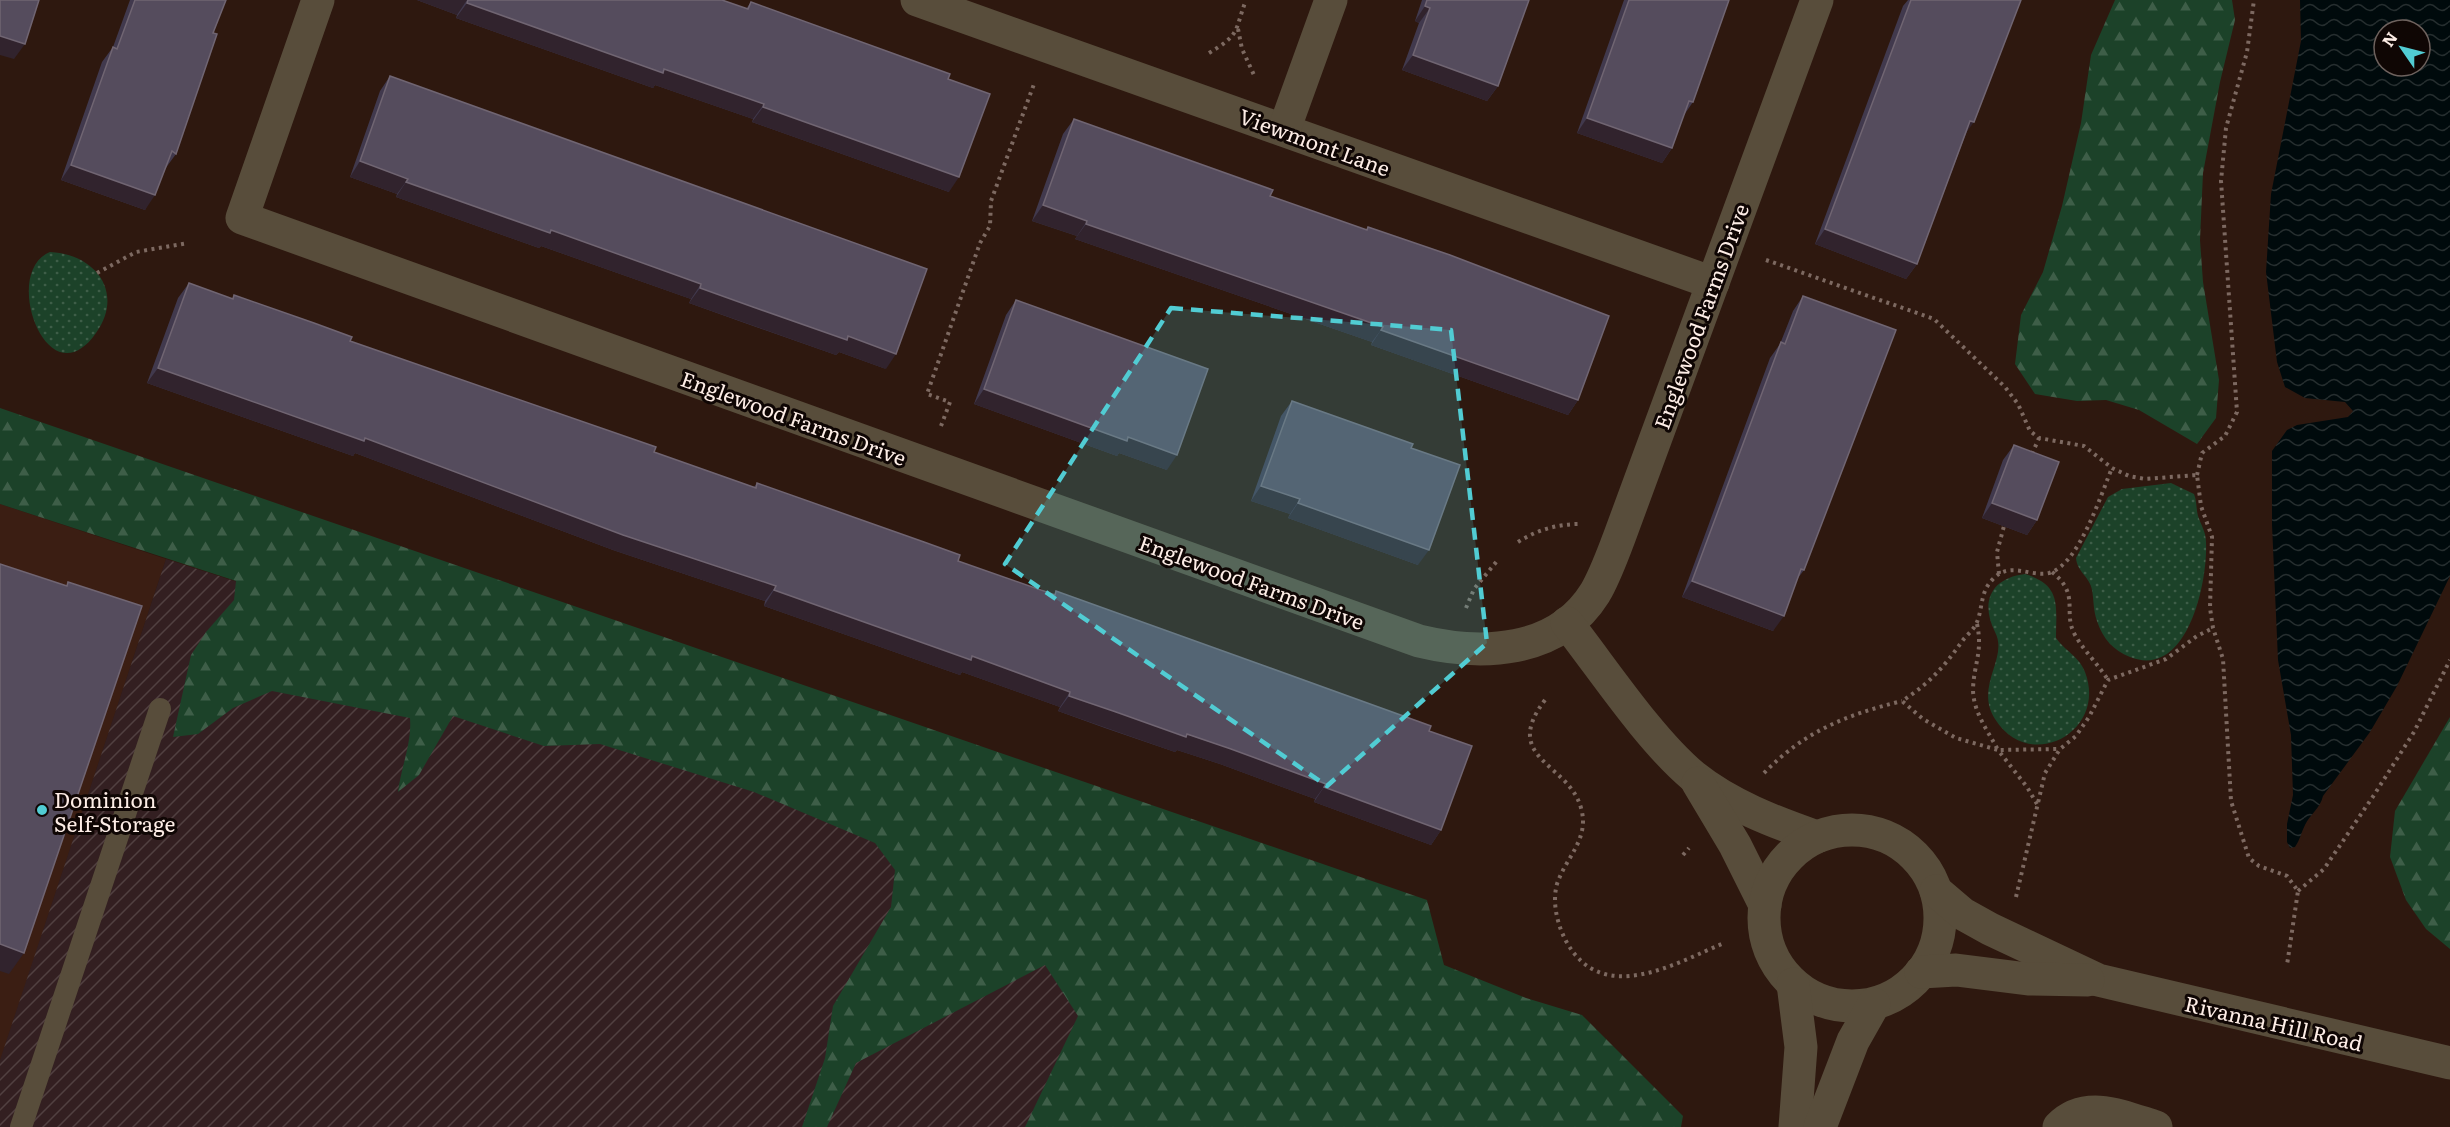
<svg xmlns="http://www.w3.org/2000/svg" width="2450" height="1127" font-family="Literata,serif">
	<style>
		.built { fill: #3b1e13 }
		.industrial { fill: url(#industrial-furrows) }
		.forest { fill: url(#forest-firs) }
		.park { fill: url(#park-dots) }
		.water { fill: url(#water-waves); fill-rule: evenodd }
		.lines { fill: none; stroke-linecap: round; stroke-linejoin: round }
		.path { stroke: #7d6961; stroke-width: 4; stroke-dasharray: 3 4.5; stroke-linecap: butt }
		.lane { stroke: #584d3b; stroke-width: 22 }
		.street { stroke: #584d3b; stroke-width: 33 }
		.wall { fill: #41394d }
		.shaded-wall { fill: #31232d }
		.building { fill: #554c5d; stroke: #706572; stroke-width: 1.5 }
		.marked { fill: #51ccd3; fill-opacity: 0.2; stroke: #51ccd3; stroke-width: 4.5; stroke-dasharray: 12 8; stroke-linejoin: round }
		.poi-dot { fill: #51ccd3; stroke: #0f0604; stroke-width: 2 }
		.labels { text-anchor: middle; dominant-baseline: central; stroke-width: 6; stroke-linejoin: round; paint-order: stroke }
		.street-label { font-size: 21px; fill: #fdede6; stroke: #0f0604 }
		.poi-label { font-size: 21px; fill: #fdede6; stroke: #0f0604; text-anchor: start }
	</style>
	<defs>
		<pattern id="industrial-furrows" width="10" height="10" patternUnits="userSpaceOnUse" patternTransform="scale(1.5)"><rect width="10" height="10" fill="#331f21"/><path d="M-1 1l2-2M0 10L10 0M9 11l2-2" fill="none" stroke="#514041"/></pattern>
		<pattern id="forest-firs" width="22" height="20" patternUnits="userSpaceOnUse" patternTransform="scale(1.5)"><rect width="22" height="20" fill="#1c4229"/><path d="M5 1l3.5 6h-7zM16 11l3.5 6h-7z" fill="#3e5e48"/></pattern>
		<pattern id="park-dots" width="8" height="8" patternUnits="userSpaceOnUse" patternTransform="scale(1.5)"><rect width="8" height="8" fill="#1c4229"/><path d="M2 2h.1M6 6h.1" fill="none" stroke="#3e5e48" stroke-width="1.8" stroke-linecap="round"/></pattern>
		<pattern id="water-waves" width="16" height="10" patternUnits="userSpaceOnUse" patternTransform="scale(1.5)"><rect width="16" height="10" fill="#000a0c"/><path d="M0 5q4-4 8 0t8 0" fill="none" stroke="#262e2f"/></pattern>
	</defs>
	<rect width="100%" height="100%" fill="#2e180f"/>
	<polygon class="built" points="0,504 166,559 0,1061"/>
	<polygon class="industrial" points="166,559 1130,869 1071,1127 0,1127 0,1060"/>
	<g class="forest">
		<polygon points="2115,0 2232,0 2235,20 2220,82 2203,173 2200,240 2203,282 2219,380 2216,418 2197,444 2139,410 2106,400 2077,401 2035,394 2015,364 2021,315 2043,272 2062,206 2081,123 2091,55"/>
		<path d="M0 408 1427 900 1444 965 1526 998 1582 1015 1683 1116 1681 1127H1025L1078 1016 1045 965 856 1063 827 1127H802L825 1058 833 1006 891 907 895 870 875 843 754 792 600 744 544 746 453 716 419 775 398 792C401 767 412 743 410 718L272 691 233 708 198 734 173 737 191 655 206 632 234 600 236 581 0 504Z"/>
		<polygon points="2450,717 2450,949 2426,929 2406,900 2390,857 2395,811"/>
	</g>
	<g class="park">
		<path d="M50 252C95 254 125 292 96 333 48 402 0 272 50 252Z"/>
		<path d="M2171 483 2194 494C2197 501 2196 509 2198 516 2201 525 2206 532 2206 542 2208 581 2188 680 2130 657 2113 650 2103 639 2097 621 2093 610 2094 601 2092 590 2090 577 2077 572 2076 558L2108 497 2122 489Z"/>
		<path d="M2025 574C2062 585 2056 606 2056 638 2065 651 2079 656 2085 672 2108 732 2029 774 1995 719 1974 686 2009 658 1995 632 1980 602 1991 578 2025 574Z"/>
	</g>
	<path class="water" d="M2300 0H2450V576L2397 686 2370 732 2323 796C2320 809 2310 814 2305 825 2301 833 2300 840 2295 847L2290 848 2287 842V824L2293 795 2291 735 2278 660 2272 525V451L2287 430 2297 425 2348 417 2353 411 2345 402 2305 398 2285 387 2277 362 2266 272 2271 194 2301 41ZM2384 30H2420V66H2384Z"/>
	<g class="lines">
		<g class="path">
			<polyline points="1238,29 1242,49 1254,75"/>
			<path d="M1209 53C1241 34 1234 32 1246 0"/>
			<polyline points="1766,260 1934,319 2005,387 2018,404 2030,431 2039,438 2084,446 2112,468 2129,476 2145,479 2197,475 2201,506 2212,537 2210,608 2213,628 2223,659 2231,801 2249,858 2259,866 2287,876 2298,891 2287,965"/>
			<polyline points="97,273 136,252 188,243"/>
			<polyline points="941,426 950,402 927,394 980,243 990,226 991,201 1034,84"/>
			<polyline points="2032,454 2039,438"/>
			<polyline points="2197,475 2202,453 2225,436 2237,412 2221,181 2226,128 2247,52 2254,0"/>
			<path d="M1518 542C1537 530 1557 524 1580 524"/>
			<path d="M2052 572C2081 595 2062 612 2075 635 2084 651 2098 664 2108 680"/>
			<polyline points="1999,574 1997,552 2004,526"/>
			<polyline points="1466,608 1474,589 1497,561"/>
			<path d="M1977 624C1983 652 1974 663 1973 689 1973 712 1988 731 1998 750L2060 749"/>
			<path d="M1545 700C1500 759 1569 763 1581 808 1590 839 1566 857 1557 884 1552 902 1557 924 1566 941 1602 1007 1674 964 1724 943"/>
			<path d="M1764 773C1805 731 1846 715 1902 701"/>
			<path d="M2037 804 2027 787 1998 750 1956 738 1923 719 1902 701C1930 683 1944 667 1963 640 1968 634 1975 628 1977 622 1983 607 1980 592 1993 579 2010 561 2029 577 2049 573 2079 565 2101 494 2112 468"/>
			<polyline points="1683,855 1689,848"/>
			<polyline points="2298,891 2324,869 2374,795 2414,732 2450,660"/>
			<polyline points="2016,897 2045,773 2060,749 2076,736 2089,717 2108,680 2166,659 2197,636 2213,628"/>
		</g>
		<polyline class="lane" points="21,1127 160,709"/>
		<g class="street">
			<path d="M318 0 242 218 1419 641C1481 656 1557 654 1595 593 1605 576 1612 556 1619 538L1817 0"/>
			<polyline points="917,0 1713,283"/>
			<polyline points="1284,130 1331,0"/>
			<path d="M1567 623C1603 669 1649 739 1693 776 1729 805 1774 822 1817 837"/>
			<polyline points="1698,783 1735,845 1765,905"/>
			<circle cx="1852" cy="918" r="88"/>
			<polyline points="1936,891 1963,914 1990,929 2098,980 2450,1063"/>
			<polyline points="1921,972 1956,970 2028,979 2088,980"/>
			<polyline points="1793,984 1801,1047 1795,1127"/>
			<polyline points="1820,1127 1853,1041 1874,1004"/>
			<path d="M2059 1127C2086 1099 2124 1117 2156 1127"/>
		</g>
	</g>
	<g class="wall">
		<polygon points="130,0 226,0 213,33 176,154 165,169 145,210 61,180 102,62 113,47"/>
		<polygon points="417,0 722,0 746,9 751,2 948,79 949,192 752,122 753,119 655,85 653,88 456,18 457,15"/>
		<polygon points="1422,0 1529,0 1498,86 1487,101 1402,70 1419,23 1415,21"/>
		<polygon points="1624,0 1729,0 1693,102 1684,115 1672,148 1662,163 1577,133"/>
		<polygon points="1908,0 2021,0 1965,136 1917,264 1906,279 1815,244 1903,6"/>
		<polygon points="390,76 886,369 839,352 836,355 742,322 689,303 691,299 541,246 539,248 396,197 397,194 350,177 380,91"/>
		<polygon points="1074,119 1270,196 1366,230 1368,227 1578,400 1568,415 1371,345 1372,342 1075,239 1077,236 1032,221 1063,134"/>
		<polygon points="189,283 232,299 234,295 350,341 654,452 754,487 757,483 958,561 1054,595 1056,591 1429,731 1441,830 1431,845 1314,802 1315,799 1220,764 1177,750 1175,752 1105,728 1058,711 1060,707 962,672 960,675 764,606 765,601 613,550 355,453 353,456 147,383 178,298"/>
		<polygon points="1803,296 1804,570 1798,578 1773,631 1682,597 1770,358 1780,344 1793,311"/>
		<polygon points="1016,300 1167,470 1119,453 1117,456 974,404 1006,315"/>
		<polygon points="1292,401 1411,448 1418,565 1288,518 1290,514 1251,501 1281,416"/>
		<polygon points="2014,445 2037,520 2027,535 1982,518 2003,460"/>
	</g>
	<g class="shaded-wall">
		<polygon points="417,0 467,0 457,15"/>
		<polygon points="467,3 664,69 764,104 753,119 655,85 653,88 456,18"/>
		<polygon points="1425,6 1430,8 1419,23 1415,21"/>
		<polygon points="0,36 25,44 14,59 0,55"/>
		<polygon points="1413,55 1498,86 1487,101 1402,70"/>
		<polygon points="763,107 959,177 949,192 752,122"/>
		<polygon points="1587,118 1672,148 1662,163 1577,133"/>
		<polygon points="1970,121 1974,122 1963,137"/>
		<polygon points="360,161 408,179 397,194 350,177"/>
		<polygon points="71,165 155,195 145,210 61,180"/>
		<polygon points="406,182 551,230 701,284 691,299 541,246 539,248 396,197"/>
		<polygon points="1043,205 1087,221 1077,236 1032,221"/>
		<polygon points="1086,224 1383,327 1372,342 1075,239"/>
		<polygon points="1825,229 1917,264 1906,279 1815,244"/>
		<polygon points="700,288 848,336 896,354 886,369 839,352 836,355 689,303"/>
		<polygon points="1381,330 1578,400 1568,415 1371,345"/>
		<polygon points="158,368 365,438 776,586 765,601 613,550 355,453 353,456 147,383"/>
		<polygon points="984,389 1128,437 1177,455 1167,470 1119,453 1117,456 974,404"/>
		<polygon points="1261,486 1300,499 1290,514 1251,501"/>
		<polygon points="1298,503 1429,550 1418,565 1288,518"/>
		<polygon points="1992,503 2037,520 2027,535 1982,518"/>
		<polygon points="1692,581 1784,616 1773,631 1682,597"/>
		<polygon points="774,590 972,656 1070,692 1060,707 962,672 960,675 764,606"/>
		<polygon points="1069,696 1231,749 1326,784 1315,799 1220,764 1177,750 1175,752 1058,711"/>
		<polygon points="1324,787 1441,830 1431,845 1314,802"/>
		<polygon points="0,944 24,953 9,974 0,971"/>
	</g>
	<g class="building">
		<polygon points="0,0 39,0 25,44 0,36"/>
		<polygon points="135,0 226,0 213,33 217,34 176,154 172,151 155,195 71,165 113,47 117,49"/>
		<polygon points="468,0 722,0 748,9 751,2 950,74 948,79 990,94 959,177 763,107 764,104 664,69 663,73 467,3"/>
		<polygon points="1427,0 1529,0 1498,86 1413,55 1430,8 1425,6"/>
		<polygon points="1629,0 1729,0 1693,102 1689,101 1672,148 1587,118"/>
		<polygon points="1911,0 2021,0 1974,122 1970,121 1917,264 1825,229"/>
		<polygon points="390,76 927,269 896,354 848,336 847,340 753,307 700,288 701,284 551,230 550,233 406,182 408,179 360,161"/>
		<polygon points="1074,119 1273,190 1270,196 1367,230 1368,227 1450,255 1609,316 1578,400 1381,330 1383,327 1086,224 1087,221 1043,205"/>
		<polygon points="189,283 233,299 234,295 314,323 352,337 350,341 656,447 654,452 756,488 757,483 924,542 960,555 958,561 1055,595 1056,591 1262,665 1431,726 1429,731 1472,746 1441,830 1324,787 1326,784 1231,749 1187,734 1186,737 1116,712 1069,696 1070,692 972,656 971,660 774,590 776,586 623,535 365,438 364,441 158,368"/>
		<polygon points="1803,296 1896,330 1804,570 1801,569 1784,616 1692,581 1781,342 1785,344"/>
		<polygon points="1016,300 1208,369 1177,455 1128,437 1127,441 984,389"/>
		<polygon points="1292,401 1413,444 1411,448 1460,465 1429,550 1298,503 1300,499 1261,486"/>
		<polygon points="2014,445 2059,462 2037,520 1992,503"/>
		<polygon points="0,564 67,586 68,582 142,606 24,953 0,944"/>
	</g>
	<path class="marked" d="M1171 308 1451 330 1487 643 1327 786 1005 564Z"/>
	<circle class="poi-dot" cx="42" cy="810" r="6"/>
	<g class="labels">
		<g class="street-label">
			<text transform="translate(1315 141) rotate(20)">Viewmont Lane</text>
			<text transform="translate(1700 316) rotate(-70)">Englewood Farms Drive</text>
			<text transform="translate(794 417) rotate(20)">Englewood Farms Drive</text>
			<text transform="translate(1252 581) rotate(20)">Englewood Farms Drive</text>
			<text transform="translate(2274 1022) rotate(13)">Rivanna Hill Road</text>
		</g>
		<g class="poi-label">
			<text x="54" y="798">Dominion<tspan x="54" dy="24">Self-Storage</tspan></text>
		</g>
	</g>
	<g transform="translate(2402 48) rotate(305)"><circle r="28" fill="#0f0604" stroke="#6e625e" stroke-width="1.5"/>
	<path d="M0-4.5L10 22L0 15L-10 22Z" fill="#51ccd3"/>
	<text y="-9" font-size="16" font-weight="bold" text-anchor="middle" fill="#fdede6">N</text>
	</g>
</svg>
